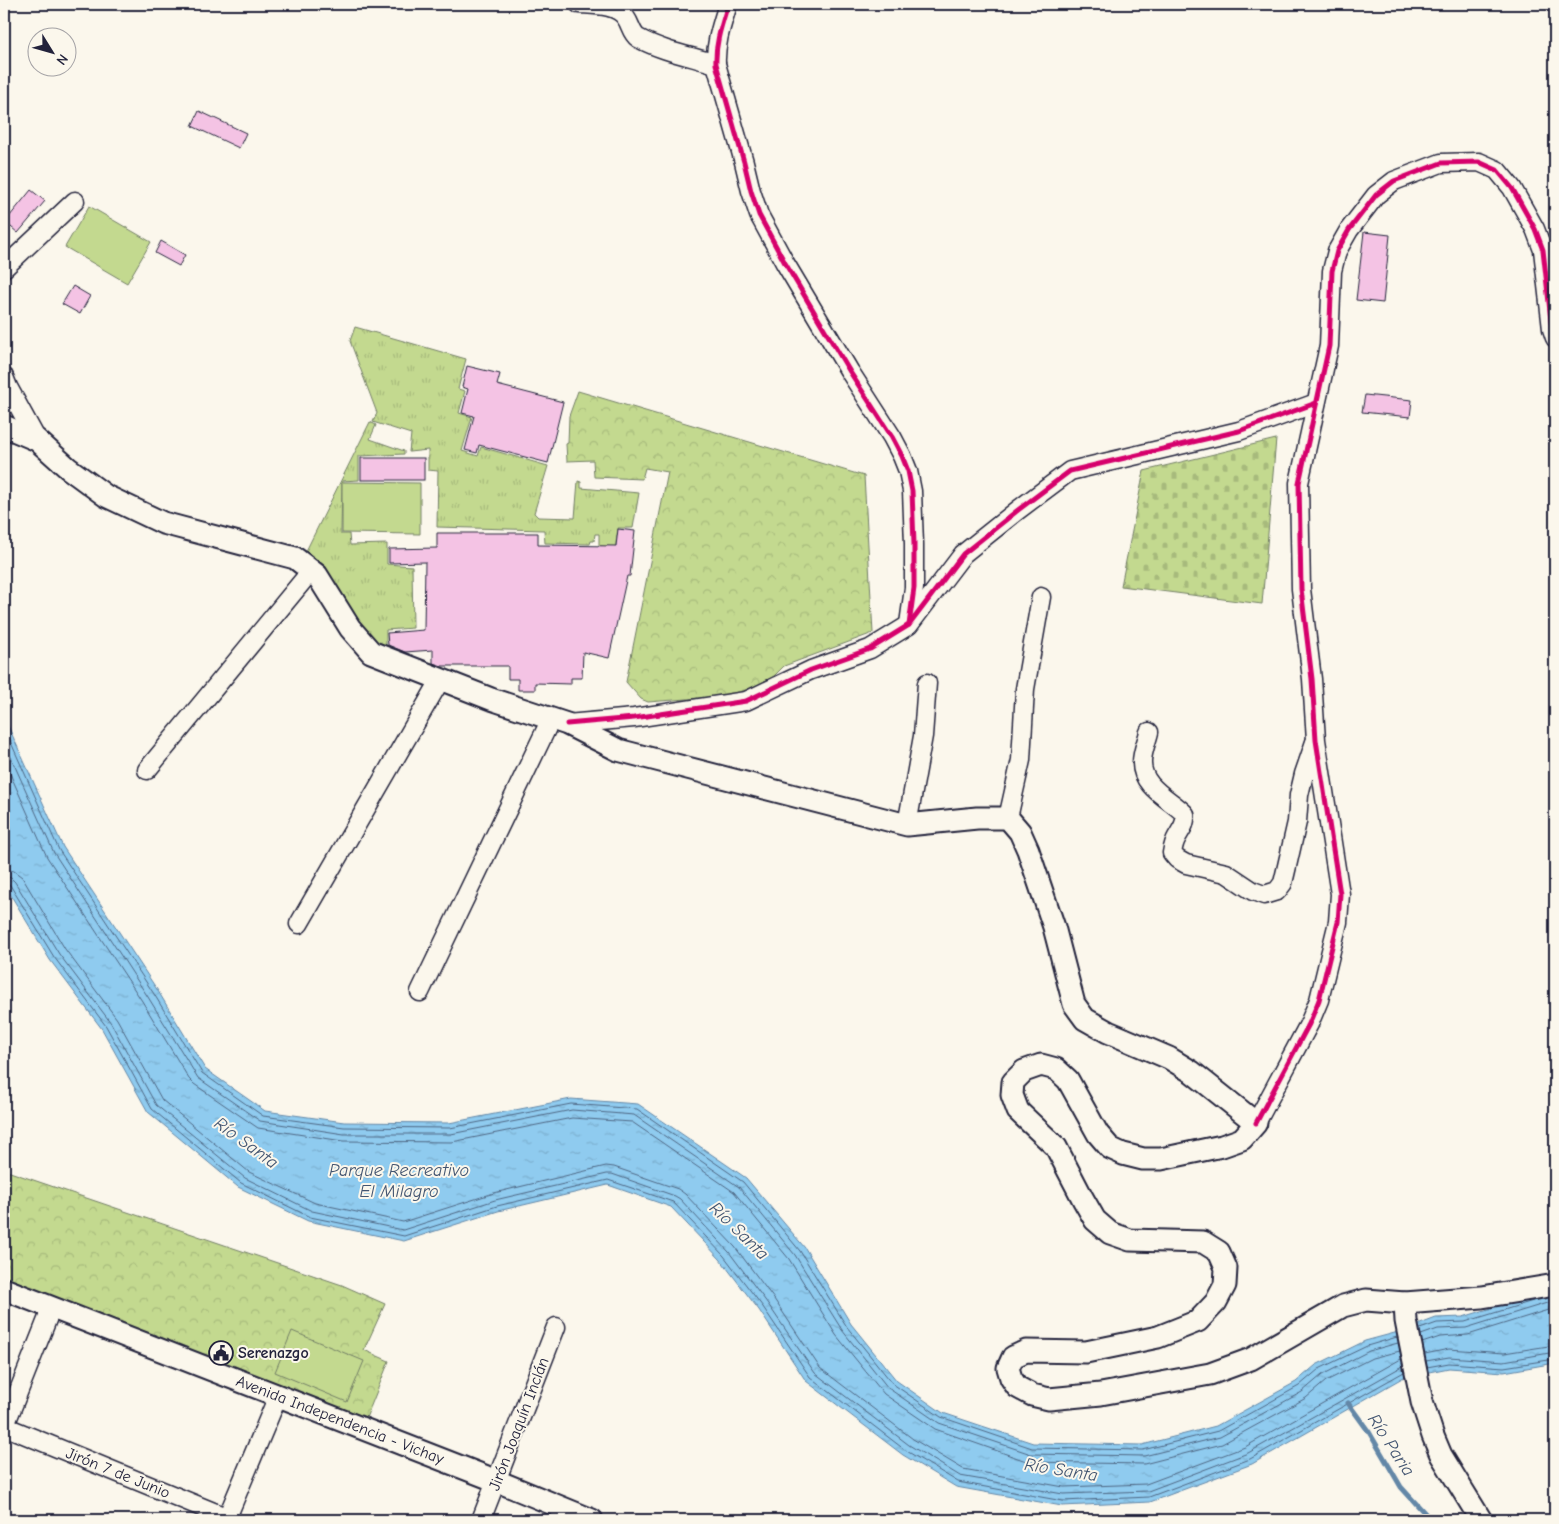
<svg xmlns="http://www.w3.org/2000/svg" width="1559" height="1524" font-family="'Comic Neue',sans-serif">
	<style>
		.grass { fill: url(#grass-tufts); stroke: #727e65 }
		.forest { fill: url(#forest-crowns); stroke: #727e65 }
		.cemetery { fill: url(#cemetery-stones); stroke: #727e65 }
		.garden { fill: #c3d98f; stroke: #727e65 }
		.water { fill: url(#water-ripples); stroke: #6387a7 }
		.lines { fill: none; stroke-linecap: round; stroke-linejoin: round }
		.shore { stroke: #4e6683; stroke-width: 1 }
		.stream { stroke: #6387a7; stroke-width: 5 }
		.building { fill: #f4c3e4; stroke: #22223b }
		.minor-casing { stroke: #22223b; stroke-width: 21 }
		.major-casing { stroke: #22223b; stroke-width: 25 }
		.minor { stroke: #fbf7ec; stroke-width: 18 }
		.major { stroke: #fbf7ec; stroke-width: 21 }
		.cycleway-casing { stroke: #fbf7ec; stroke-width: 8 }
		.cycleway { stroke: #d6006c; stroke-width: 5 }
		.labels { text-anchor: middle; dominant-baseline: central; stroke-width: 4; stroke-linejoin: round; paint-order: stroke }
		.poi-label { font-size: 16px; font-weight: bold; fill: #22223b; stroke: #fbf7ec; text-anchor: start }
		.street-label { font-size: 16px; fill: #22223b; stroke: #fbf7ec }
		.water-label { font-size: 18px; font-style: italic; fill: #435571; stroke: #fbf7ec }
	</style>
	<defs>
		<pattern id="grass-tufts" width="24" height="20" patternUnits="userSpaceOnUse" patternTransform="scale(1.25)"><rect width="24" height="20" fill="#c3d98f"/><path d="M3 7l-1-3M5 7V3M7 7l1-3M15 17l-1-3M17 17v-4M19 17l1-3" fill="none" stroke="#a7ba7c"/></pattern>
		<pattern id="forest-crowns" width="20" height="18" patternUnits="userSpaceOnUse" patternTransform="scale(1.25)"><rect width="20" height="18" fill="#c3d98f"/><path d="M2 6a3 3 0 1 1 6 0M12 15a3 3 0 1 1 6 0" fill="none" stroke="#a7ba7c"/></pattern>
		<pattern id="cemetery-stones" width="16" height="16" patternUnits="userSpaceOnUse" patternTransform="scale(1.25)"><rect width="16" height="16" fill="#c3d98f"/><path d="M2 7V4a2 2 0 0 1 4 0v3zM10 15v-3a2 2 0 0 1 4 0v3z" fill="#a7ba7c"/></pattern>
		<pattern id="water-ripples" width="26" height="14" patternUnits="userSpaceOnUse" patternTransform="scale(1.25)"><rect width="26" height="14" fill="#8fcbef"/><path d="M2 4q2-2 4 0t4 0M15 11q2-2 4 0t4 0" fill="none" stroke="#7baece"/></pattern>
	</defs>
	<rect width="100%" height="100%" fill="#fbf7ec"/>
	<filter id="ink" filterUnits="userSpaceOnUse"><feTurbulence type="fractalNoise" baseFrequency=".02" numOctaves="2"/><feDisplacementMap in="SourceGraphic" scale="10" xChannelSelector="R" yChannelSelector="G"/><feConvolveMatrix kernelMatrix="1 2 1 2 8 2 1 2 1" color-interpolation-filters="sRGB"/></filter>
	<g filter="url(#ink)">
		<g class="grass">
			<polygon points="355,327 466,359 458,389 465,391 459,413 472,417 462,451 478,456 481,447 548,466 534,513 538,517 575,518 578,481 581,482 581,488 639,493 633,528 618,528 612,574 599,572 599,534 595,534 594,541 591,541 590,544 545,543 544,530 437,527 438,471 428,470 428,450 409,452 411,434 373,422 377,413 350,341"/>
			<polygon points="370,422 376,425 370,439 404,451 404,454 359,456 359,480 342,481 341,534 349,534 350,545 387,544 387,564 412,566 413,628 386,630 386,651 370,642 304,555"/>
		</g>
		<g class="forest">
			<polygon points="578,391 864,476 873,633 784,666 774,676 739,695 648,702 641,699 626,682 668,472 645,468 642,479 594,477 593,460 567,461 566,444 568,443 569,416"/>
			<polygon points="4,1170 342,1285 385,1304 364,1350 389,1361 366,1418 4,1278"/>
		</g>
		<polygon class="cemetery" points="1276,439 1262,604 1121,586 1144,471"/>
		<g class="garden">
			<polygon points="89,206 151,242 127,283 65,247"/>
			<polygon points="342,482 420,483 420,534 342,533"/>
			<polygon points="292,1331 364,1361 347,1402 275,1372"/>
		</g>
		<polygon class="water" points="4,717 63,847 158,991 205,1069 265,1111 344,1122 449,1123 571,1099 638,1104 746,1178 805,1248 851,1324 897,1381 943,1413 1033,1443 1142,1445 1216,1426 1296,1382 1316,1365 1365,1341 1402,1331 1436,1318 1463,1317 1546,1291 1555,1292 1555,1363 1504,1372 1449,1368 1404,1377 1252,1464 1150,1502 1062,1506 956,1487 903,1455 806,1381 759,1310 720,1259 671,1207 608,1185 498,1211 404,1241 308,1221 238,1187 148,1112 102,1029 50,960 4,884"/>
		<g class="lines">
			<g class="shore">
				<polyline points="4,727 59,850 154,994 202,1073 263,1116 344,1127 450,1128 571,1104 637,1109 743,1182 800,1251 847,1327 893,1384 941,1417 1032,1448 1143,1450 1218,1431 1299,1386 1319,1369 1367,1346 1397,1337"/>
				<polyline points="4,742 54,853 148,997 198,1078 260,1121 344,1134 451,1134 572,1110 634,1115 739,1187 795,1255 842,1330 888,1388 939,1423 1031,1454 1144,1456 1220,1437 1302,1392 1322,1375 1369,1351 1398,1343"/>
				<polyline points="4,760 47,857 142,1001 189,1079 194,1084 258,1128 343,1141 452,1142 572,1118 632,1122 734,1192 789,1259 836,1335 884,1394 935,1429 1029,1462 1144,1464 1222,1444 1306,1398 1326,1381 1372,1358 1400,1351"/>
				<polyline points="4,869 14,871 22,877 65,949 117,1019 162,1100 249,1172 315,1203 403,1222 494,1193 606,1166 614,1167 678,1189 685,1194 735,1247 774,1299 820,1368 913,1439 963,1469 1064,1487 1146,1484 1245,1447 1401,1359"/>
				<polyline points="4,876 11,878 15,882 59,954 111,1023 156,1105 245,1178 312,1211 403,1230 495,1200 607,1174 612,1174 675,1196 680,1199 729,1252 768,1304 815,1373 909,1445 960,1476 1063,1494 1148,1491 1248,1453 1403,1366"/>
				<polyline points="4,883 10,885 54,957 106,1026 152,1109 241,1183 310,1217 404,1236 497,1206 608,1180 673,1202 724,1256 763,1307 810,1377 905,1450 958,1482 1063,1501 1149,1497 1250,1459 1404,1372"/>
				<polyline points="1420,1329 1437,1323 1465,1322 1533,1301"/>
				<polyline points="1421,1335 1438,1329 1466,1328 1547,1303 1555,1303"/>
				<polyline points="1422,1343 1440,1337 1468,1335 1548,1310 1555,1310"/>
				<polyline points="1425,1354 1449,1349 1504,1353 1555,1345"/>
				<polyline points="1426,1361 1449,1357 1504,1361 1555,1352"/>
				<polyline points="1427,1367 1449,1363 1504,1367 1555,1359"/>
			</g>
			<polyline class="stream" points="1348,1403 1369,1432 1401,1487 1431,1520"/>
		</g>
		<g class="building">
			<polygon points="199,111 246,133 239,148 192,126"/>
			<polygon points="31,190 45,201 18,233 5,222"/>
			<polygon points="1364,232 1390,235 1383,303 1356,300"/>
			<polygon points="161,241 185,255 179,266 155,253"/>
			<polygon points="73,286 90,296 80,314 62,304"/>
			<polygon points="467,366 500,374 497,385 563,402 548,463 479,445 477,453 465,450 474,416 462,413 468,389 462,387"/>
			<polygon points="1365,395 1412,400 1410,417 1362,412"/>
			<rect x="361" y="458" width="63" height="22"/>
			<polygon points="618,529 635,531 630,576 627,576 609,658 583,652 582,678 571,678 571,684 535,683 535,690 518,690 518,679 508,679 508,666 442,666 433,663 433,650 405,652 388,645 387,633 424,630 425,562 389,563 389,549 437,548 437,533 538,533 538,545 616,546"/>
		</g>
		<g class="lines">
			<g class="minor-casing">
				<g id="minor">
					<path d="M579 4C594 5 617 4 626 18 631 25 631 33 638 38 662 51 690 56 716 64"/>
					<path d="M728 4C722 24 715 43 716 64L744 162 751 191 759 215 785 263 850 372 892 437 902 456 908 471 912 491 914 544V588L909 624"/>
					<polyline points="4,268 75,201"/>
					<polyline points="4,377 8,387 37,440"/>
					<polyline points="567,724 634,718 746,701 811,670 870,649 909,625 963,554 1018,510 1070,471 1239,431 1316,403"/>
					<path d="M1149 732C1147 741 1142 752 1142 762 1141 787 1170 799 1185 814 1186 824 1182 828 1177 837 1174 842 1173 847 1172 853L1177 859 1186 864 1226 873 1253 891 1264 895 1277 891 1283 883 1287 866 1297 822 1299 795 1304 774 1315 742"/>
					<polyline points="147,770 311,571"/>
					<polyline points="1008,818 1021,760 1025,689 1041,597"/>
					<polyline points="907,825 923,736 927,683"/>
					<polyline points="299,924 441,679"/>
					<polyline points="420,992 551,719"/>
					<polyline points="1256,1123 1309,1024 1319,1000 1338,922 1340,894 1316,740 1312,679 1301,589 1299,483 1329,346 1332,271 1337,251 1349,230 1376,195 1394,181 1441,163 1479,162 1497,170 1512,188 1535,229 1543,250 1552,329 1555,338"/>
					<polyline points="4,1426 233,1520"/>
					<polyline points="4,1428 52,1307"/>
					<polyline points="226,1520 278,1396"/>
					<polyline points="481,1520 556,1327"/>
				</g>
			</g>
			<g class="major-casing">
				<g id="major">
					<polyline points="4,426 37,440 68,468 106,496 163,523 295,558 317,575 350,628 371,652 491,699 567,724 618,750 907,825 977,818 1008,818 1020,832 1028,850 1054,927 1074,1004 1085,1019 1108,1032 1169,1058 1192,1072 1256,1123 1242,1139 1222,1146 1161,1159 1143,1159 1123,1154 1110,1148 1098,1134 1068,1080 1056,1069 1041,1065 1024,1071 1013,1082 1012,1095 1018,1111 1056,1147 1083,1199 1095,1220 1110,1233 1130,1240 1203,1242 1219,1252 1226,1268 1225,1285 1216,1302 1198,1321 1158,1337 1086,1352 1026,1351 1013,1357 1008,1368 1011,1378 1017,1387 1032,1395 1049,1399 1101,1394 1210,1374 1251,1359 1343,1306 1366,1300 1405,1303 1482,1297 1555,1285"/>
					<polyline points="4,1289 497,1481 592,1520"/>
					<polyline points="1405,1303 1406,1321 1422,1402 1433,1436 1441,1455 1481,1520"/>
				</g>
			</g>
			<use href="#minor" class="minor"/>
			<use href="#major" class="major"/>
			<g class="cycleway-casing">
				<g id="cycleway">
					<path d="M728 4C722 24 715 43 716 64L744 162 751 191 759 215 785 263 850 372 892 437 902 456 908 471 912 491 914 544V588L909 625"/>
					<polyline points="567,724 634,718 746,701 811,670 870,649 909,625 963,554 1018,510 1070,471 1239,431 1316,403"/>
					<polyline points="1256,1123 1309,1024 1319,1000 1338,922 1340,894 1316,740 1312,679 1301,589 1299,483 1329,346 1332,271 1337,251 1349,230 1376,195 1394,181 1441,163 1479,162 1497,170 1512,188 1535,229 1543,250 1552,329 1555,338"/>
				</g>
			</g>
			<use href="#cycleway" class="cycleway"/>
		</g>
	</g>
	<defs>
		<g id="civic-ring" transform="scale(1.25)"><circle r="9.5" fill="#fbf7ec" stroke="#22223b" stroke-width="1.5"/><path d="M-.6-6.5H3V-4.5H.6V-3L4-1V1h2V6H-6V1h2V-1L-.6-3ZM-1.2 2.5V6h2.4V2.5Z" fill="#22223b"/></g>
	</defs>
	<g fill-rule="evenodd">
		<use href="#civic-ring" x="221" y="1353"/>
	</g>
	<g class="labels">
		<g class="poi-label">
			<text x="238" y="1353">Serenazgo</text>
		</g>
		<g class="street-label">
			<text transform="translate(340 1420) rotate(21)">Avenida Independencia - Vichay</text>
			<text transform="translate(519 1424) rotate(-69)">Jirón Joaquín Inclán</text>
			<text transform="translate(118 1473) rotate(22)">Jirón 7 de Junio</text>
		</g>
		<g class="water-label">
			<text transform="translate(246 1143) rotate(36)">Río Santa</text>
			<text x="399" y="1170">Parque Recreativo<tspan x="399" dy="21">El Milagro</tspan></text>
			<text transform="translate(739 1231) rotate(44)">Río Santa</text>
			<text transform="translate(1391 1445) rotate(57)">Río Paria</text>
			<text transform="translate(1061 1470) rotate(9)">Río Santa</text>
		</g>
	</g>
	<rect width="1559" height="1524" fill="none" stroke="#fbf7ec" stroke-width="20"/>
	<rect x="10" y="10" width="1539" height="1504" fill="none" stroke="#22223b" stroke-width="2" filter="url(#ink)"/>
	<g transform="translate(52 52) rotate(127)"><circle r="24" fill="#fbf7ec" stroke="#a4a2a5"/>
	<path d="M0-4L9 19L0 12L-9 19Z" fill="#22223b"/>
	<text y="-8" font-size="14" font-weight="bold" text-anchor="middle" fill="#22223b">N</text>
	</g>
</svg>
